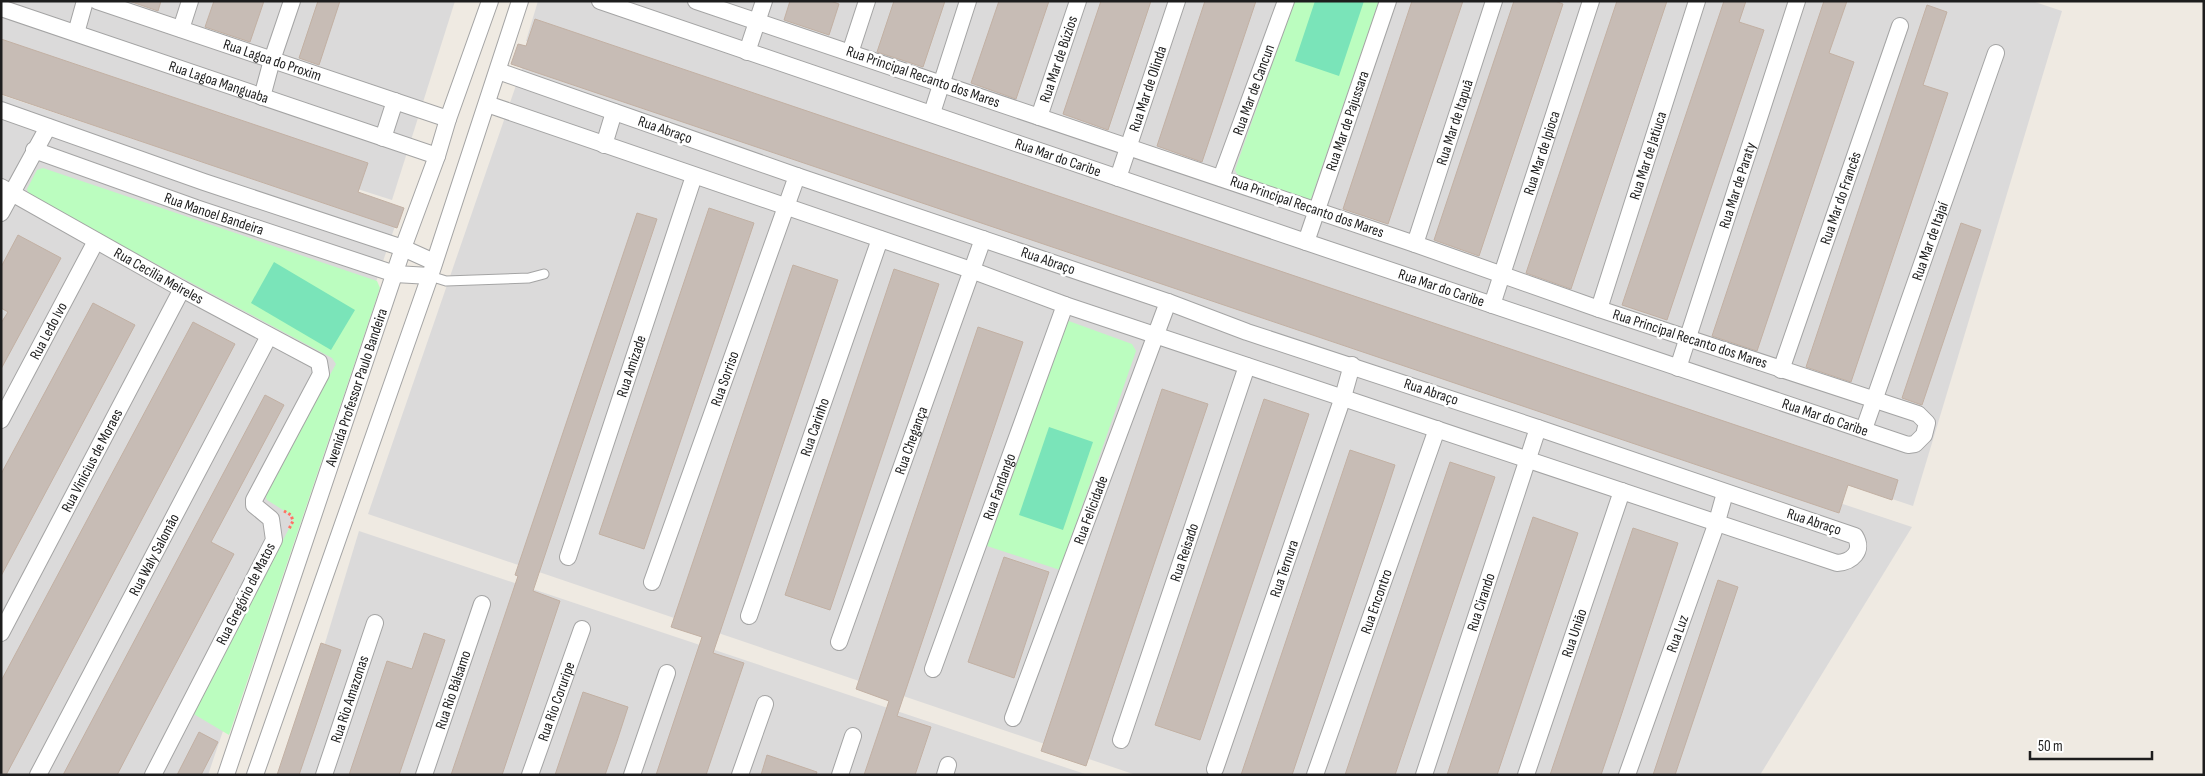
<svg xmlns="http://www.w3.org/2000/svg" width="2205" height="776" font-family="'Sofia Sans Condensed',sans-serif">
	<style>
		.residential { fill: #dbdada }
		.park { fill: #bbfdbf }
		.pitch { fill: #7ae4b9 }
		.building { fill: #c7bcb5; stroke: #c2b0a3 }
		.lines { fill: none; stroke-linecap: round; stroke-linejoin: round }
		.lane-casing { stroke: #a4a4a4; stroke-width: 11 }
		.street-casing { stroke: #a4a4a4; stroke-width: 18 }
		.path { stroke: #ff7163; stroke-width: 3; stroke-dasharray: 2.5 2.5; stroke-linecap: butt }
		.lane { stroke: #fff; stroke-width: 9 }
		.street { stroke: #fff; stroke-width: 16 }
		.labels { text-anchor: middle; dominant-baseline: central; stroke-width: 5; stroke-linejoin: round; paint-order: stroke }
		.street-label { font-size: 15px; fill: #1d1d1d; stroke: #fff }
	</style>
	<rect width="100%" height="100%" fill="#efeae2"/>
	<g class="residential">
		<polygon points="1,1 455,1 392,200 1,75"/>
		<polygon points="538,1 2032,1 2062,11 1913,506 526,41"/>
		<polygon points="523,65 1912,527 1760,775 1136,775 368,514"/>
		<polygon points="1,95 395,226 208,775 1,775"/>
		<polygon points="359,531 1088,775 285,775"/>
	</g>
	<g class="park">
		<polygon points="1294,1 1379,1 1311,199 1306,202 1239,178 1235,170"/>
		<polygon points="43,168 377,281 380,288 229,735 192,713 293,521 291,515 267,500 264,492 336,364 332,358 29,196 27,189 37,170"/>
		<polygon points="1066,320 1132,344 1136,351 1060,570 984,545"/>
	</g>
	<g class="pitch">
		<polygon points="1315,1 1364,1 1339,76 1295,61"/>
		<polygon points="274,262 355,310 331,350 251,303"/>
		<polygon points="1049,427 1093,442 1063,530 1019,515"/>
	</g>
	<g class="building">
		<polygon points="129,1 161,1 158,11"/>
		<polygon points="214,1 264,1 250,42 205,27"/>
		<polygon points="318,1 340,1 319,65 299,58"/>
		<polygon points="790,1 831,1 839,4 829,35 784,20"/>
		<polygon points="894,1 945,1 923,67 877,52"/>
		<polygon points="999,1 1049,1 1016,99 971,83"/>
		<polygon points="1101,1 1151,1 1108,130 1063,114"/>
		<polygon points="1205,1 1256,1 1202,162 1157,146"/>
		<polygon points="1412,1 1463,1 1388,224 1343,209"/>
		<polygon points="1514,1 1555,1 1563,4 1479,256 1434,240"/>
		<polygon points="1617,1 1667,1 1571,289 1526,273"/>
		<polygon points="1724,1 1746,1 1739,22 1764,30 1667,320 1622,305"/>
		<polygon points="1824,1 1847,1 1829,53 1854,62 1757,351 1712,336"/>
		<polygon points="1927,5 1947,12 1923,85 1948,93 1851,382 1806,367"/>
		<polygon points="535,19 1898,480 1892,500 1848,485 1839,513 511,64 518,44 526,46"/>
		<polygon points="1,39 368,163 358,192 404,208 397,228 1,94"/>
		<polygon points="709,208 754,223 644,549 599,534"/>
		<polygon points="637,213 657,219 533,591 560,601 502,775 451,775 518,576 515,575"/>
		<polygon points="1961,223 1981,230 1922,405 1902,398"/>
		<polygon points="18,235 61,258 1,369 1,323 8,312 1,308 1,267"/>
		<polygon points="793,265 838,280 713,653 744,663 706,775 656,775 702,637 671,627"/>
		<polygon points="894,269 939,284 830,610 785,595"/>
		<polygon points="93,303 135,325 1,576 1,474"/>
		<polygon points="193,322 235,344 6,775 1,775 1,681"/>
		<polygon points="978,327 1023,342 897,716 931,727 915,775 864,775 889,701 856,689"/>
		<polygon points="1162,389 1208,404 1086,766 1041,751"/>
		<polygon points="265,395 284,405 211,542 234,554 141,729 117,775 63,775"/>
		<polygon points="1264,399 1309,414 1200,740 1155,725"/>
		<polygon points="1350,450 1395,465 1384,499 1292,775 1241,775"/>
		<polygon points="1450,462 1495,477 1410,730 1395,775 1345,775"/>
		<polygon points="1533,517 1578,533 1552,611 1497,775 1447,775"/>
		<polygon points="1633,528 1678,543 1619,722 1601,775 1550,775"/>
		<polygon points="1004,557 1049,572 1014,678 968,662"/>
		<polygon points="1718,580 1738,587 1715,656 1675,775 1653,775"/>
		<polygon points="424,633 445,640 399,775 349,775 387,661 412,669"/>
		<polygon points="321,643 341,650 315,728 299,775 277,775"/>
		<polygon points="583,692 628,707 617,741 605,775 555,775"/>
		<polygon points="199,732 218,742 201,775 177,775"/>
		<polygon points="767,755 817,772 816,775 761,775"/>
	</g>
	<g class="lines">
		<g class="lane-casing">
			<polyline id="lane" points="430,276 446,281 529,278 544,274"/>
		</g>
		<g class="street-casing">
			<g id="street">
				<path id="s1" d="M97 1 448 119"/>
				<path id="s2" d="M600 1 1306 242 1908 445 1915 444 1924 435 1927 423 1918 414 1599 309 1415 244 696 1"/>
				<path id="s3" d="M1 8 437 156"/>
				<polyline points="181,29 190,1"/>
				<polyline points="76,33 85,1"/>
				<polyline points="747,52 764,1"/>
				<polyline points="850,53 867,1"/>
				<polyline points="262,97 272,60 292,1"/>
				<path d="M487 104 971 270 1065 305 1837 563C1852 562 1864 551 1855 536L1538 428 1247 332 1168 302 797 176 498 71"/>
				<polyline points="1,110 204,182 403,248 434,262"/>
				<polyline points="932,113 968,1"/>
				<path id="s4" d="M1039 117 1078 1"/>
				<polyline points="383,138 395,101"/>
				<polyline points="604,145 614,112"/>
				<path id="s5" d="M34 150 196 208 395 274 430 276"/>
				<path id="s6" d="M1118 178 1177 1"/>
				<path id="s7" d="M1221 178 1286 1"/>
				<path id="s8" d="M1 187 182 289 319 362 321 374 254 500V505L271 519 274 540 153 775"/>
				<polyline points="1,213 48,127"/>
				<path id="s9" d="M1306 242 1388 1"/>
				<path id="s10" d="M1415 244 1494 1"/>
				<path id="s11" d="M1492 305 1591 1"/>
				<path id="s12" d="M1599 309 1697 1"/>
				<path id="s13" d="M1678 368 1797 1"/>
				<path id="s14" d="M1781 370 1900 26"/>
				<path id="s15" d="M1 420 96 241"/>
				<path id="s16" d="M1864 429 1996 53"/>
				<path id="s17" d="M568 557 694 176"/>
				<path id="s18" d="M652 582 797 176"/>
				<path id="s19" d="M749 616 880 239"/>
				<path id="s20" d="M1 633 182 289"/>
				<path id="s21" d="M839 642 983 239"/>
				<path id="s22" d="M933 669 1065 305"/>
				<path id="s23" d="M1013 718 1168 302"/>
				<path id="s24" d="M1121 740 1247 366"/>
				<path id="s25" d="M1215 769 1343 397 1352 365"/>
				<path id="s26" d="M38 775 269 336"/>
				<path id="s27" d="M226 775 403 248 437 156 448 119 490 1"/>
				<polyline points="255,775 430,276 520,1"/>
				<path id="s28" d="M324 775 375 623"/>
				<path id="s29" d="M424 775 482 604"/>
				<path id="s30" d="M530 775 582 629"/>
				<polyline points="632,775 667,673"/>
				<polyline points="740,775 765,704"/>
				<polyline points="840,775 853,736"/>
				<polyline points="945,775 948,765"/>
				<path id="s31" d="M1315 775 1437 429"/>
				<path id="s32" d="M1424 775 1538 428"/>
				<path id="s33" d="M1526 775 1622 491"/>
				<path id="s34" d="M1627 775 1716 525 1725 493"/>
			</g>
		</g>
		<polyline class="path" points="284,511 291,515 293,521 289,529"/>
		<use href="#lane" class="lane"/>
		<use href="#street" class="street"/>
	</g>
	<g class="labels">
		<g class="street-label">
			<text stroke="none"><textPath href="#s4" startOffset="61">Rua Mar de Búzios</textPath></text>
			<text stroke="none"><textPath href="#s1" startOffset="185">Rua Lagoa do Proxim</textPath></text>
			<text transform="translate(923 77) rotate(19)">Rua Principal Recanto dos Mares</text>
			<text stroke="none"><textPath href="#s3" startOffset="230">Rua Lagoa Manguaba</textPath></text>
			<text stroke="none"><textPath href="#s6" startOffset="94">Rua Mar de Olinda</textPath></text>
			<text stroke="none"><textPath href="#s7" startOffset="94">Rua Mar de Cancun</textPath></text>
			<text stroke="none"><textPath href="#s9" startOffset="128">Rua Mar de Pajussara</textPath></text>
			<text stroke="none"><textPath href="#s10" startOffset="128">Rua Mar de Itapuã</textPath></text>
			<text transform="translate(665 130) rotate(19)">Rua Abraço</text>
			<text stroke="none"><textPath href="#s11" startOffset="160">Rua Mar de Ipioca</textPath></text>
			<text stroke="none"><textPath href="#s12" startOffset="161">Rua Mar de Jatiuca</textPath></text>
			<text stroke="none"><textPath href="#s2" startOffset="484">Rua Mar do Caribe</textPath></text>
			<text stroke="none"><textPath href="#s13" startOffset="192">Rua Mar de Paraty</textPath></text>
			<text stroke="none"><textPath href="#s14" startOffset="182">Rua Mar do Francês</textPath></text>
			<text transform="translate(1307 207) rotate(19)">Rua Principal Recanto dos Mares</text>
			<text stroke="none"><textPath href="#s5" startOffset="191">Rua Manoel Bandeira</textPath></text>
			<text stroke="none"><textPath href="#s16" startOffset="199">Rua Mar de Itajaí</textPath></text>
			<text transform="translate(1048 261) rotate(19)">Rua Abraço</text>
			<text stroke="none"><textPath href="#s8" startOffset="181">Rua Cecilia Meireles</textPath></text>
			<text stroke="none"><textPath href="#s2" startOffset="889">Rua Mar do Caribe</textPath></text>
			<text stroke="none"><textPath href="#s15" startOffset="101">Rua Ledo Ivo</textPath></text>
			<text transform="translate(1690 339) rotate(18)">Rua Principal Recanto dos Mares</text>
			<text stroke="none"><textPath href="#s17" startOffset="201">Rua Amizade</textPath></text>
			<text stroke="none"><textPath href="#s18" startOffset="216">Rua Sorriso</textPath></text>
			<text stroke="none"><textPath href="#s27" startOffset="409">Avenida Professor Paulo Bandeira</textPath></text>
			<text transform="translate(1431 392) rotate(18)">Rua Abraço</text>
			<text stroke="none"><textPath href="#s2" startOffset="1294">Rua Mar do Caribe</textPath></text>
			<text stroke="none"><textPath href="#s19" startOffset="200">Rua Carinho</textPath></text>
			<text stroke="none"><textPath href="#s21" startOffset="214">Rua Chegança</textPath></text>
			<text stroke="none"><textPath href="#s20" startOffset="195">Rua Vinicius de Moraes</textPath></text>
			<text stroke="none"><textPath href="#s22" startOffset="194">Rua Fandango</textPath></text>
			<text stroke="none"><textPath href="#s23" startOffset="222">Rua Felicidade</textPath></text>
			<text transform="translate(1814 522) rotate(18)">Rua Abraço</text>
			<text stroke="none"><textPath href="#s24" startOffset="198">Rua Reisado</textPath></text>
			<text stroke="none"><textPath href="#s26" startOffset="249">Rua Waly Salomão</textPath></text>
			<text stroke="none"><textPath href="#s25" startOffset="212">Rua Ternura</textPath></text>
			<text transform="translate(246 594) rotate(-63)">Rua Gregório de Matos</text>
			<text stroke="none"><textPath href="#s32" startOffset="182">Rua Cirando</textPath></text>
			<text stroke="none"><textPath href="#s31" startOffset="184">Rua Encontro</textPath></text>
			<text stroke="none"><textPath href="#s33" startOffset="150">Rua União</textPath></text>
			<text stroke="none"><textPath href="#s34" startOffset="150">Rua Luz</textPath></text>
			<text stroke="none"><textPath href="#s29" startOffset="90">Rua Rio Bálsamo</textPath></text>
			<text stroke="none"><textPath href="#s28" startOffset="80">Rua Rio Amazonas</textPath></text>
			<text stroke="none"><textPath href="#s30" startOffset="78">Rua Rio Coruripe</textPath></text>
		</g>
	</g>
	<rect width="2205" height="776" fill="none" stroke="#1d1d1d" stroke-width="5"/>
	<path d="M2030 751v8h122v-8" fill="none" stroke="#1d1d1d" stroke-width="2.5"/>
	<text x="2038" y="751" font-size="15" fill="#1d1d1d" stroke="#ffffff" stroke-width="4" paint-order="stroke">50 m</text>
</svg>
